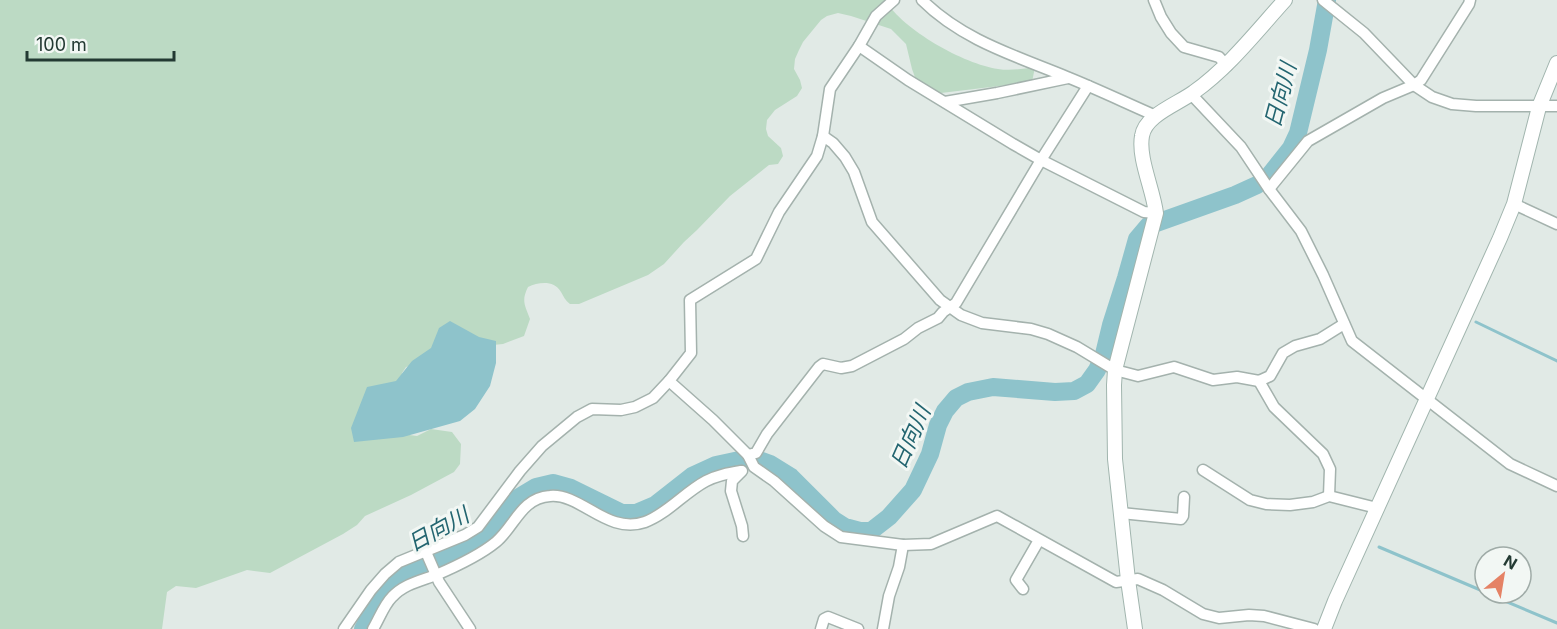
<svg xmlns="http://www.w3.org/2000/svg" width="1557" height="629" font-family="Inter,'Noto Sans JP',sans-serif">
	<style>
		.green { fill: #bcdac4 }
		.water { fill: #8ec3cb }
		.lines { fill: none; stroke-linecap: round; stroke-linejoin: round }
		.stream { stroke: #8ec3cb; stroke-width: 3 }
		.river { stroke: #8ec3cb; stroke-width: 18 }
		.street-casing { stroke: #a4b2ad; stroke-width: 13 }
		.secondary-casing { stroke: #a1b5ae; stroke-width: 16 }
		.street { stroke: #fff; stroke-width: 10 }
		.secondary { stroke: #fff; stroke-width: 14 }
		.labels { text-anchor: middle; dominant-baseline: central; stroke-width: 6; stroke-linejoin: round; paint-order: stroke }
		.water-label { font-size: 22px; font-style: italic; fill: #236570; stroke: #f2f7f4 }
	</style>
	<rect width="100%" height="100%" fill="#e1eae6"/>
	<path class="green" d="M0 0H885C903 30 964 64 998 69 1010 71 1022 69 1035 67L1032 82 941 93 930 88 916 80 912 69 906 44 891 29 851 16 838 13 827 16 821 20 803 42 799 50 795 59 794 69 800 80 802 88 797 96 775 110 767 120 766 129 768 136 781 148 783 156 778 164 769 165 730 196 697 230 684 242 664 264 648 275 579 304H570C565 300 564 297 561 292 554 280 539 282 528 287 521 301 525 305 530 319L524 336 503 344 431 351 414 365 406 367 402 373 394 433 417 436 431 429 452 432 461 444 460 464 454 472 411 495 365 516 357 525 343 534 270 573 247 570 196 588 176 586 167 592 162 629H0Z"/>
	<polygon class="water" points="450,321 479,337 496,341 496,363 490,386 475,409 460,421 403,437 354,442 351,428 367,387 396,381 412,361 431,348 439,328"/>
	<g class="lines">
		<g class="stream">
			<polyline points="1476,322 1557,361"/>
			<polyline points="1379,547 1485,592"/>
			<polyline points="1486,593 1557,623"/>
		</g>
		<polyline class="river" points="363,629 382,592 395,580 424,565 458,551 478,539 491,529 516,499 536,487 553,483 571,488 622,513 636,513 655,505 692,476 716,465 744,459 759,460 770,464 791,477 834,520 845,527 860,531 871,531 889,517 913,490 930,454 938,425 945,411 956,398 968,392 993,387 1055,392 1074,391 1087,384 1097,370 1104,354 1111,325 1126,278 1137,239 1148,226 1235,195 1257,185 1268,177 1291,148 1298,133 1318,50 1327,0"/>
		<g class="street-casing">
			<g id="street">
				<polyline points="894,0 876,16 859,46 830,89 823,136 817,156 779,212 756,259 690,300 691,353 669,381 713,420 748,455 754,467 774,481 824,526 841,537 903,545 931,544 997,516 1116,582 1138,579 1163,590 1203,614 1219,618 1249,615 1264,616 1314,629"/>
				<path d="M922 0C962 40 1016 56 1067 77 1097 89 1126 103 1156 116"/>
				<polyline points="1154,0 1161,17 1171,33 1184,47 1219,57 1227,66"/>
				<polyline points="1323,0 1364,33 1414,85 1432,97 1452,104 1476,106 1557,106"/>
				<polyline points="859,46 908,80 1013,144 1041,160 1144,212 1156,213"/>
				<polyline points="1191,94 1241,147 1269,189 1301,231 1323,275 1352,341 1510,464 1557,486"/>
				<polyline points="945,102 997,93 1068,78"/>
				<polyline points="823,136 833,143 845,157 854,172 872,222 940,300 961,315 982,323 1031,329 1048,334 1077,347 1115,370 1138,376 1174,367 1213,380 1237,377 1259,381 1270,376 1283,353 1295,346 1320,339 1344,324"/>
				<polyline points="1269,189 1308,141 1383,98 1414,85 1421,80 1469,4 1470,0"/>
				<polyline points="1514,204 1557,224"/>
				<polyline points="1259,381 1274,407 1323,454 1330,469 1329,496"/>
				<polyline points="748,455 756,453 767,434 819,367 823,364 841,368 852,366 904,339 918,328 938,318 943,312 956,303 1041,160 1088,86"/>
				<polyline points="1203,470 1250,500 1266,504 1290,505 1313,502 1329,496 1377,508"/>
				<polyline points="742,471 732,481 731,491 742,526 743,536"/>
				<polyline points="1121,513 1181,519 1183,516 1184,497"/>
				<polyline points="426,552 439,582 470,629"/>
				<polyline points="1023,589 1016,580 1039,540"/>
				<polyline points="344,629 371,590 385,574 399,562 465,535 478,527 520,471 542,446 577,417 592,409 621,410 635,407 653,398 669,381"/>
				<path d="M373 629C379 619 384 605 392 597 404 584 420 581 436 575 457 566 479 556 496 542 515 526 521 498 550 496 581 493 607 535 645 522 667 514 685 492 706 481 717 475 729 473 741 471"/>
				<polyline points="821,629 824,619 828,617 858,629"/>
				<polyline points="883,629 889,596 899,567 903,545"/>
			</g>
		</g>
		<g class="secondary-casing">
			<g id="secondary">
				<path d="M1135 629 1128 580 1115 459 1114 385 1115 370 1122 343 1156 213C1153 189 1138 158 1142 136 1145 115 1178 104 1194 92 1229 67 1256 32 1285 0"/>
				<polyline points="1324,629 1335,601 1500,238 1514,204 1539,107 1557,63"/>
			</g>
		</g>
		<use href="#street" class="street"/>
		<use href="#secondary" class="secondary"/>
	</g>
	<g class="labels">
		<g class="water-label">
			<text transform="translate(1280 95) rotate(-75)">日向川</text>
			<text transform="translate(910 437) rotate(-66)">日向川</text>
			<text transform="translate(438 529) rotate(-29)">日向川</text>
		</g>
	</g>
	<g transform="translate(1503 575) rotate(30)"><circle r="28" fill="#f2f7f4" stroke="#9faba7" stroke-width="1.5"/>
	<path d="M0-4.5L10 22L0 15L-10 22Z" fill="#e58265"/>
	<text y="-9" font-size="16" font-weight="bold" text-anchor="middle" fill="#233a33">N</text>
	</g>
	<path d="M27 51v9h147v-9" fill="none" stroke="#233a33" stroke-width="3"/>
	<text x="36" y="51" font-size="18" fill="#233a33" stroke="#f2f7f4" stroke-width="4.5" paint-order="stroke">100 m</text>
</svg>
